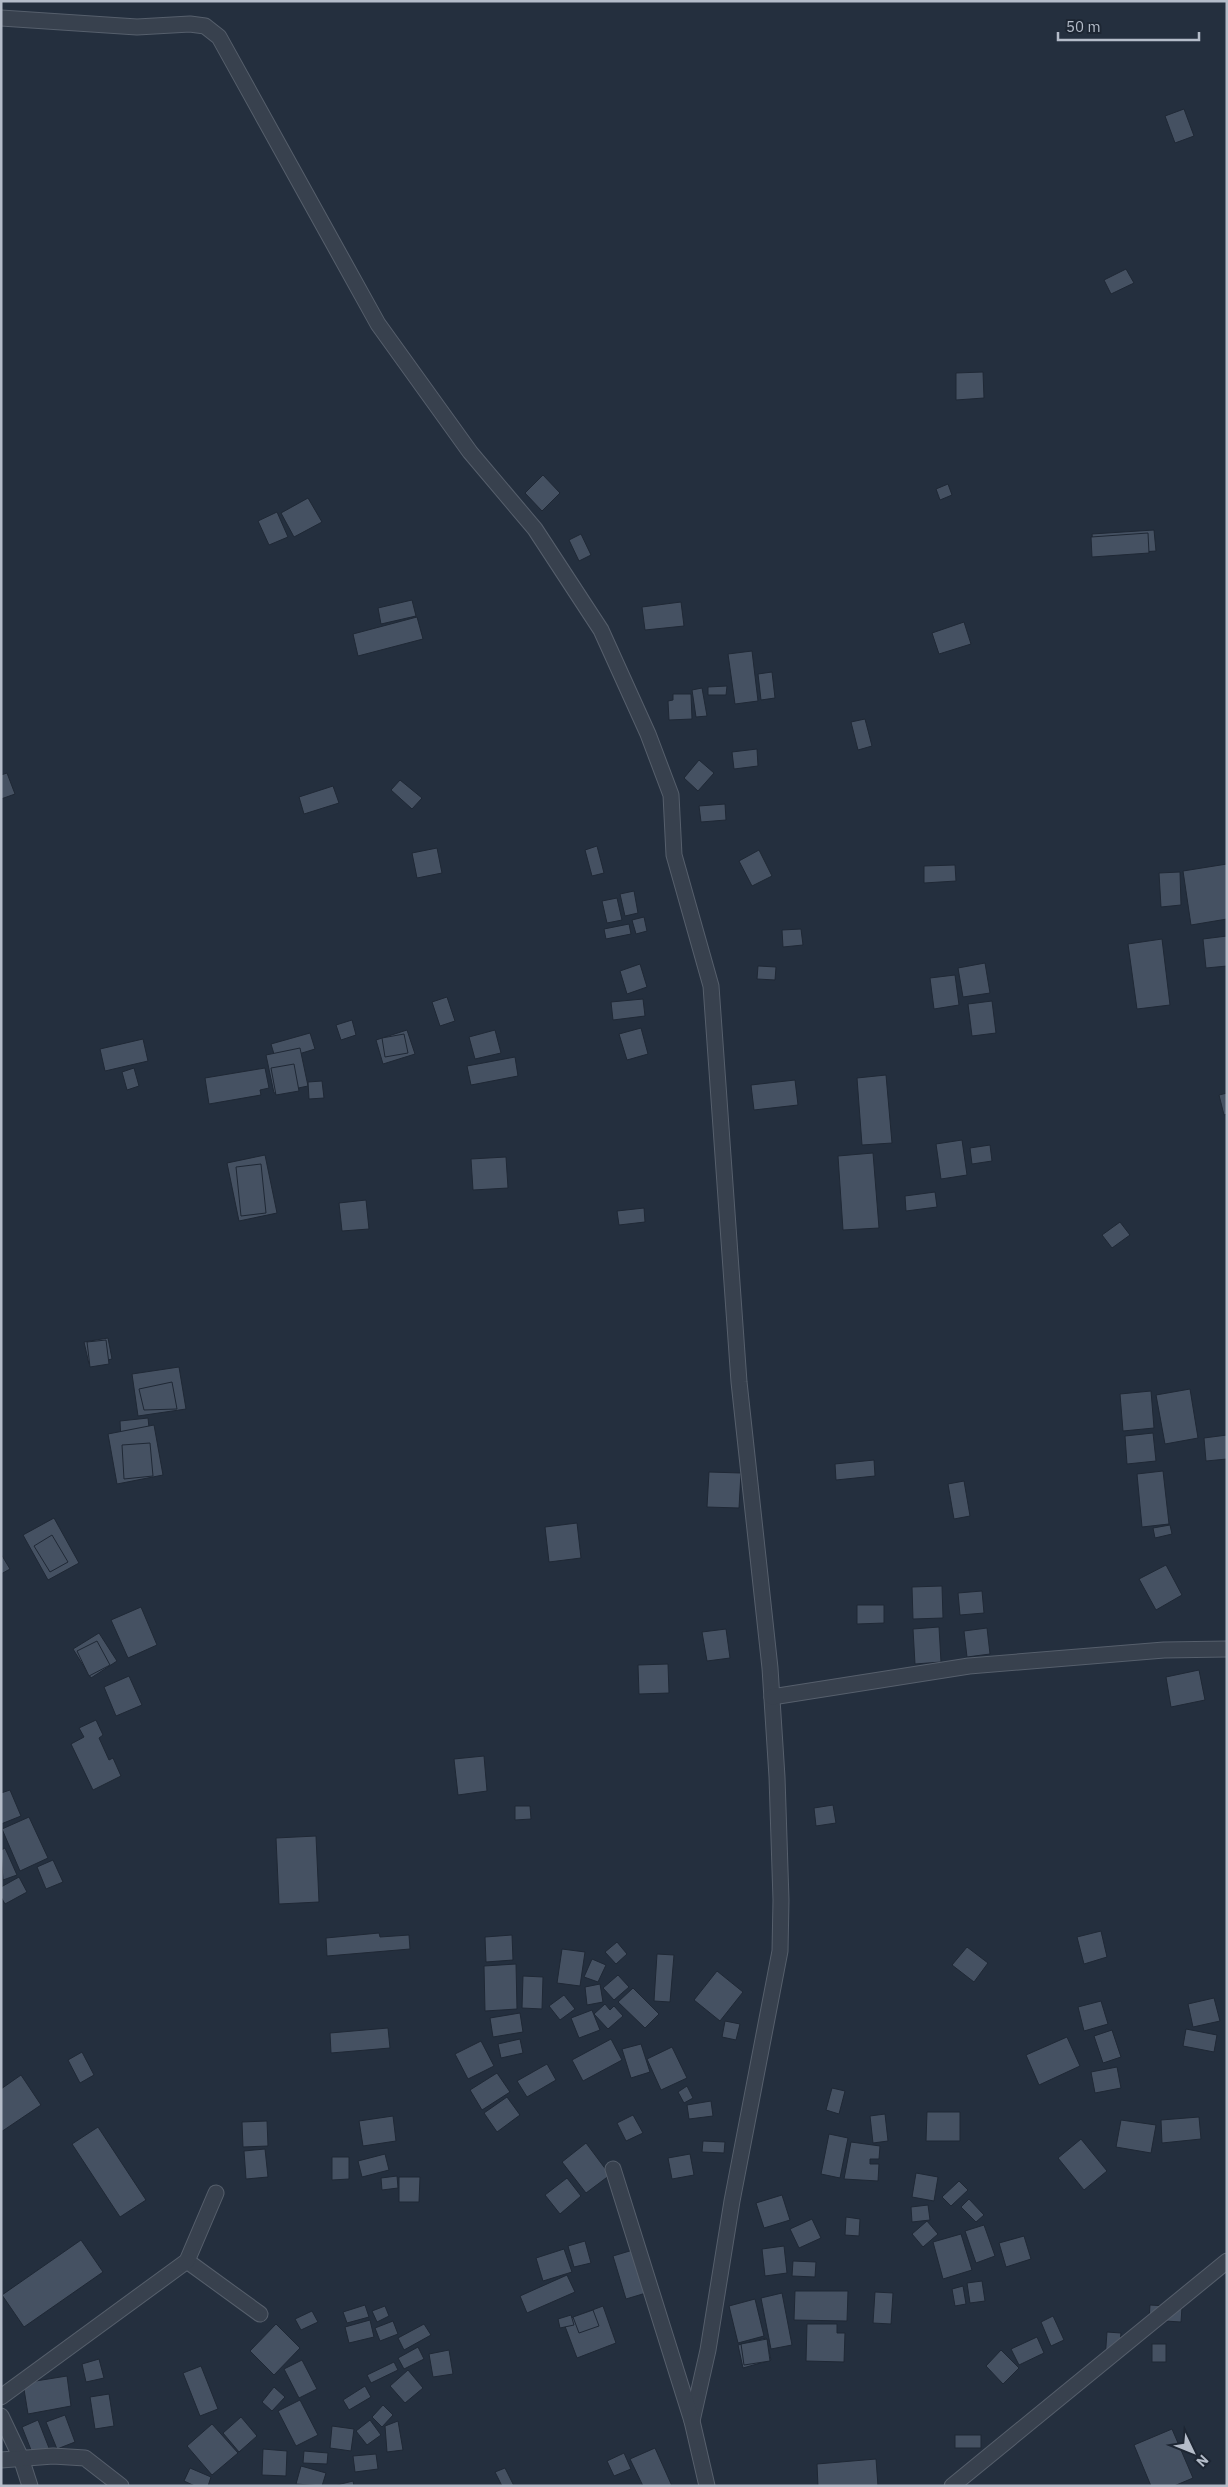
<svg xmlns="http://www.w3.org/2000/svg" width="1228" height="2487" font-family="'IBM Plex Sans',sans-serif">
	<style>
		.building { fill: #455162; stroke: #1f2835 }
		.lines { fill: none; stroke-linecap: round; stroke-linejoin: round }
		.street-casing { stroke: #565f6c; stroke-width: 17 }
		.street { stroke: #38414e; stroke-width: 15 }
	</style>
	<rect width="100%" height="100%" fill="#242f3e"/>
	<g class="building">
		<polygon points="1184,109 1194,136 1175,143 1165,116"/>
		<polygon points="1126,269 1134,283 1111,294 1104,280"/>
		<polygon points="983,372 984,398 956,400 956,373"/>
		<polygon points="543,475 560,493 542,511 525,493"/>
		<polygon points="948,484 952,495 940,500 936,489"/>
		<polygon points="308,498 322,522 294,537 281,513"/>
		<polygon points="277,512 288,537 269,545 258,521"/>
		<polygon points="1154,530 1156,551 1094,555 1092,534"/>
		<polygon points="1148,533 1149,553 1092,557 1091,537"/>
		<polygon points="581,534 591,555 579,561 569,540"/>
		<polygon points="412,600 416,616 381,624 378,608"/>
		<polygon points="681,602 684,626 645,630 642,607"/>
		<polygon points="417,617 423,639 358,656 353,634"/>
		<polygon points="964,622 971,644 939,654 932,633"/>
		<polygon points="752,651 758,701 735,704 728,654"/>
		<polygon points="772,672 775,698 761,700 758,674"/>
		<polygon points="727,686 726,695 708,695 708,687"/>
		<polygon points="702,688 707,716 696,717 692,690"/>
		<polygon points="673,694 691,694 692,719 669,720 668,701 673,700"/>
		<polygon points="865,719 872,746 858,750 851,722"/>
		<polygon points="757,749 758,766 734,769 732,752"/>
		<polygon points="699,760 714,773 698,791 684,778"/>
		<polygon points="7,773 15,794 1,799 1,775"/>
		<polygon points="400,780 422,798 412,809 391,790"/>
		<polygon points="333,786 339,803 304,814 299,797"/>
		<polygon points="725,804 726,820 701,822 699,806"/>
		<polygon points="597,846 604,873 592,876 585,850"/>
		<polygon points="437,848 442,873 417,878 412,853"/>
		<polygon points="759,850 772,876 752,886 739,861"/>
		<polygon points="1227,864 1227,919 1191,925 1183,871"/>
		<polygon points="955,865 956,881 924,883 924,866"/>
		<polygon points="1180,872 1181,905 1161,907 1159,873"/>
		<polygon points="634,891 638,913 625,916 620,894"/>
		<polygon points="617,898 622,920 607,923 602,901"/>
		<polygon points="644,917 647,931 636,934 632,920"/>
		<polygon points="629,924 631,934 606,939 604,929"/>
		<polygon points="801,929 803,945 783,947 782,930"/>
		<polygon points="1227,936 1227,966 1206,968 1203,939"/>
		<polygon points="1162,939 1170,1005 1137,1009 1128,944"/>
		<polygon points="985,963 990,993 963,997 958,968"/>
		<polygon points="640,964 647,987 627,994 620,971"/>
		<polygon points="758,966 776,967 775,980 757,979"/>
		<polygon points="955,975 959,1005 934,1009 930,978"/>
		<polygon points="447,997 455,1021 440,1026 432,1002"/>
		<polygon points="643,999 645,1016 613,1020 611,1002"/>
		<polygon points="992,1001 996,1033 972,1036 968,1004"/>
		<polygon points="352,1020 356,1035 341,1040 336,1025"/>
		<polygon points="641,1028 648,1054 627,1060 619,1034"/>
		<polygon points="407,1030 415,1054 383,1064 376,1040"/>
		<polygon points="495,1030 501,1053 475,1059 469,1037"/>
		<polygon points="310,1033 315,1049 276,1061 271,1044"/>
		<polygon points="404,1034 408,1053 385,1057 382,1038"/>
		<polygon points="143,1039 148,1061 105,1071 100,1049"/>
		<polygon points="300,1048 308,1086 274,1093 266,1055"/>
		<polygon points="515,1057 518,1076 471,1085 467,1066"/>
		<polygon points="294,1064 299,1091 276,1095 271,1068"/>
		<polygon points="134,1068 139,1086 127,1090 122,1072"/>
		<polygon points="265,1068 269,1088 260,1090 261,1095 209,1104 205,1078"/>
		<polygon points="886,1075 892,1143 862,1145 857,1078"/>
		<polygon points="795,1080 798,1105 754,1110 751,1085"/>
		<polygon points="322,1081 324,1098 309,1099 308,1082"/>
		<polygon points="1227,1093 1227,1114 1224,1115 1219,1095"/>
		<polygon points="962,1140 967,1175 941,1179 936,1144"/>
		<polygon points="990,1145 992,1161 972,1164 970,1148"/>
		<polygon points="873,1153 879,1228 843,1230 838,1156"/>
		<polygon points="265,1155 277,1213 239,1221 227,1163"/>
		<polygon points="506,1157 508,1188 473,1190 471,1159"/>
		<polygon points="261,1164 266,1213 241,1216 236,1167"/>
		<polygon points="935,1192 937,1207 906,1211 905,1196"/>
		<polygon points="366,1200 369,1229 342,1231 339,1203"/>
		<polygon points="644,1208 645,1222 619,1225 617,1211"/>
		<polygon points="1120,1222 1130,1235 1112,1248 1102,1235"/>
		<polygon points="108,1338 112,1359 89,1364 84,1342"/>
		<polygon points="106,1340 109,1364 90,1367 87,1342"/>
		<polygon points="179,1367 186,1409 138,1416 132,1374"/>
		<polygon points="172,1382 177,1409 144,1410 139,1389"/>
		<polygon points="1190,1389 1198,1438 1165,1444 1156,1395"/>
		<polygon points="1151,1391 1154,1428 1123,1431 1120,1394"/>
		<polygon points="148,1418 150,1437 121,1440 120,1421"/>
		<polygon points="154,1425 163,1475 117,1484 108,1434"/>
		<polygon points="1153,1433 1156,1461 1127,1464 1125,1436"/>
		<polygon points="1227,1435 1227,1459 1206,1461 1204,1438"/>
		<polygon points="150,1443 153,1476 124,1479 122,1445"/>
		<polygon points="874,1460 875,1476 836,1480 835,1464"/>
		<polygon points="1163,1471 1169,1524 1142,1527 1137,1474"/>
		<polygon points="709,1472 741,1473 739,1508 707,1507"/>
		<polygon points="964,1481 970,1516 954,1519 948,1484"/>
		<polygon points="54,1518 79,1563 48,1580 23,1535"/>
		<polygon points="577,1523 581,1558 549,1562 545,1527"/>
		<polygon points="1170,1525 1172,1534 1155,1538 1153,1528"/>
		<polygon points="52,1535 68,1562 50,1572 34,1546"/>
		<polygon points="1,1554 10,1569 1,1574"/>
		<polygon points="1166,1565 1182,1595 1156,1610 1139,1579"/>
		<polygon points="942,1586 943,1618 913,1619 912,1587"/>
		<polygon points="982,1591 984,1613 960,1615 958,1593"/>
		<polygon points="857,1605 884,1605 884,1623 857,1624"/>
		<polygon points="141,1607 157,1645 128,1658 111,1620"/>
		<polygon points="939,1627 941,1662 915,1664 913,1629"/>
		<polygon points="987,1628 990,1654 967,1657 964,1631"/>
		<polygon points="726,1629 730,1658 707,1661 702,1632"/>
		<polygon points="99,1633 117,1661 91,1678 73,1649"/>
		<polygon points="97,1641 110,1665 89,1676 77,1651"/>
		<polygon points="668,1664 669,1693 639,1694 638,1665"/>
		<polygon points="1199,1670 1205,1700 1171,1707 1166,1677"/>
		<polygon points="129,1676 142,1705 116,1716 104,1687"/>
		<polygon points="96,1720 103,1735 99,1738 109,1760 113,1758 121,1776 93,1790 71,1744 84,1737 79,1728"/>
		<polygon points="484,1756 487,1791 458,1795 454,1759"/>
		<polygon points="10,1790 21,1816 1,1824 1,1793"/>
		<polygon points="833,1805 836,1823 816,1826 814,1808"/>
		<polygon points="515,1806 530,1806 531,1819 515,1820"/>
		<polygon points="29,1817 48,1858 20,1871 2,1829"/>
		<polygon points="316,1836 319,1902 279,1904 276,1838"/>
		<polygon points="5,1848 17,1875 3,1880 1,1850"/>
		<polygon points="53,1860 63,1882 46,1889 37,1867"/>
		<polygon points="19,1877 27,1892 5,1904 1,1897 1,1887"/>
		<polygon points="1101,1931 1107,1957 1084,1964 1077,1937"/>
		<polygon points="379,1933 380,1937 409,1935 410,1949 327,1956 326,1938"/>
		<polygon points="512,1935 513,1960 486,1962 485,1937"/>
		<polygon points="617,1942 627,1954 616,1964 605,1952"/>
		<polygon points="967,1947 988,1963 974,1982 952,1965"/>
		<polygon points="562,1949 585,1952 580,1986 557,1983"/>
		<polygon points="657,1954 674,1955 670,2002 654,2001"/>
		<polygon points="592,1959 606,1965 598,1982 584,1977"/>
		<polygon points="516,1964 517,2009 485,2011 484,1966"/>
		<polygon points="717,1971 743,1992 720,2021 694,2000"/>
		<polygon points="618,1975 629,1987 614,2000 603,1988"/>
		<polygon points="523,1976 543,1977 542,2009 522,2008"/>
		<polygon points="600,1984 603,2002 587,2005 585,1987"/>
		<polygon points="633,1988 659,2014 645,2028 618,2002"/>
		<polygon points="564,1995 575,2009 560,2020 549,2006"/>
		<polygon points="1214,1998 1220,2021 1193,2027 1188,2004"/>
		<polygon points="1101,2001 1108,2024 1084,2031 1078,2007"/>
		<polygon points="605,2004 610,2010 614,2006 623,2016 608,2029 594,2014"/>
		<polygon points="592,2010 600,2030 579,2038 571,2018"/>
		<polygon points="520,2013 523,2032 493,2037 490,2018"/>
		<polygon points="725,2021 740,2024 736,2040 722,2037"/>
		<polygon points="388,2028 390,2048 331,2053 330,2033"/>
		<polygon points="1186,2029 1217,2035 1214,2052 1183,2046"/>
		<polygon points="1112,2030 1121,2057 1103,2063 1094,2036"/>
		<polygon points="1067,2037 1080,2066 1039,2085 1026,2055"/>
		<polygon points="520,2039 523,2053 501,2058 498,2044"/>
		<polygon points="611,2039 622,2060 583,2081 572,2060"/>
		<polygon points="481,2041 494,2066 468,2079 455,2054"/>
		<polygon points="641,2044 650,2072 631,2078 622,2049"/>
		<polygon points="672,2047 687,2078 661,2090 647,2059"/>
		<polygon points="82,2052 94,2075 80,2083 68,2060"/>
		<polygon points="547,2064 556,2080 527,2097 517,2081"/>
		<polygon points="1117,2067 1121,2088 1095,2093 1091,2072"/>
		<polygon points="497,2073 510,2092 482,2110 470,2090"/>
		<polygon points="21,2075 41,2105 1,2132 1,2089"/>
		<polygon points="687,2086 693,2098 684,2103 678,2092"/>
		<polygon points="832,2088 845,2091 839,2114 826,2110"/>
		<polygon points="507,2097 520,2115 497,2132 484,2113"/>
		<polygon points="711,2101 713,2116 689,2119 687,2105"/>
		<polygon points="927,2112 960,2112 960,2141 926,2141"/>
		<polygon points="885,2114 888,2141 873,2143 870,2116"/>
		<polygon points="633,2115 643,2133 626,2141 617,2123"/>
		<polygon points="393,2116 396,2141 363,2146 359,2121"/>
		<polygon points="1199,2117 1201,2139 1162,2143 1161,2120"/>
		<polygon points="1121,2120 1156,2125 1151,2153 1116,2147"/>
		<polygon points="267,2121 268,2146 243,2147 242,2122"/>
		<polygon points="98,2127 146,2200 120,2217 72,2144"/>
		<polygon points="829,2134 848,2138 840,2178 821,2174"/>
		<polygon points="1081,2139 1107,2171 1084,2190 1058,2158"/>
		<polygon points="703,2141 725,2142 724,2153 702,2152"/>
		<polygon points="851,2142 880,2146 879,2159 870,2159 870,2164 879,2164 878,2181 844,2179"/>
		<polygon points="586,2143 610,2175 586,2193 562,2162"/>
		<polygon points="265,2149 268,2177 246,2179 244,2151"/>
		<polygon points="385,2154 389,2170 362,2177 358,2161"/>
		<polygon points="690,2154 694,2175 672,2179 668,2158"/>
		<polygon points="332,2157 349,2157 349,2179 332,2180"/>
		<polygon points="916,2173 938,2177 934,2201 912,2197"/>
		<polygon points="397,2176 398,2188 382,2190 381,2178"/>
		<polygon points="399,2177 420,2177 419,2202 399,2202"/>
		<polygon points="567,2178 581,2196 560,2214 545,2195"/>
		<polygon points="959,2181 968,2190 951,2206 942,2197"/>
		<polygon points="782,2195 790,2220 764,2228 756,2203"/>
		<polygon points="969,2199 984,2215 976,2222 961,2207"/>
		<polygon points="928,2205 930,2220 912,2222 911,2207"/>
		<polygon points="846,2217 860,2219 859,2236 845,2235"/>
		<polygon points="812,2219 821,2238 799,2248 790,2229"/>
		<polygon points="927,2221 938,2234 923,2247 912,2234"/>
		<polygon points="984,2225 995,2256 976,2263 965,2231"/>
		<polygon points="961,2234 972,2270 943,2279 933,2242"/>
		<polygon points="1024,2236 1031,2259 1006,2267 999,2243"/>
		<polygon points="81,2240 103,2272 24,2327 2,2295"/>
		<polygon points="585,2241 591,2263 574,2267 568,2246"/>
		<polygon points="784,2246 787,2273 765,2276 762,2249"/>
		<polygon points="643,2247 656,2290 626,2299 613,2256"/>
		<polygon points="564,2249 572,2272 543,2281 536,2258"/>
		<polygon points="793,2261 816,2262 815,2277 792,2276"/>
		<polygon points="567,2275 575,2292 527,2313 520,2296"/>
		<polygon points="982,2281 985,2301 970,2303 967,2283"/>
		<polygon points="963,2286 966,2304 955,2306 952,2289"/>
		<polygon points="795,2291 848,2291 847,2321 794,2320"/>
		<polygon points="875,2292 893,2293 891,2324 873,2323"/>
		<polygon points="782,2293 792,2345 771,2349 761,2298"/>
		<polygon points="755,2299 764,2336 738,2343 729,2306"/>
		<polygon points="365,2305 369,2317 347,2323 343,2312"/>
		<polygon points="1150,2305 1182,2307 1181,2322 1149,2320"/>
		<polygon points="385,2306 389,2316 377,2322 372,2311"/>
		<polygon points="603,2306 616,2343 577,2358 563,2321"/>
		<polygon points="593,2310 599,2326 579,2333 573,2317"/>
		<polygon points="312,2311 318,2322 301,2330 295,2319"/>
		<polygon points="571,2315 574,2325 560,2328 558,2319"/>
		<polygon points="1053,2316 1064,2340 1051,2346 1041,2322"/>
		<polygon points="370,2320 374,2337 349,2343 345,2327"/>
		<polygon points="393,2321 398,2334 380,2341 375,2328"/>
		<polygon points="276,2324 300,2348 274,2375 250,2351"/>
		<polygon points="424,2324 431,2335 404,2350 398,2338"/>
		<polygon points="807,2324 837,2324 837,2333 845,2333 844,2362 806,2361"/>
		<polygon points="1107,2332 1121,2333 1118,2361 1105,2360"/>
		<polygon points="1037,2337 1044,2353 1019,2365 1011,2349"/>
		<polygon points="766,2338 771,2360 743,2368 738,2345"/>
		<polygon points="767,2339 770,2361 744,2365 741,2344"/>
		<rect x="1152" y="2344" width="14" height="18"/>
		<polygon points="418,2347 424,2359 404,2369 398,2358"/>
		<polygon points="449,2350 453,2374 433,2377 429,2354"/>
		<polygon points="1001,2350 1019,2368 1003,2384 986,2366"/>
		<polygon points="99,2359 104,2378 86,2382 82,2364"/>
		<polygon points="302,2360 317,2389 299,2398 284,2369"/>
		<polygon points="394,2362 398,2370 371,2383 367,2375"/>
		<polygon points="201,2366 218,2409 200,2416 183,2373"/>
		<polygon points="408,2370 423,2388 405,2403 390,2386"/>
		<polygon points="67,2376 71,2406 28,2414 23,2383"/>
		<polygon points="365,2386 371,2397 349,2410 343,2400"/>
		<polygon points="274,2387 285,2397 272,2411 262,2402"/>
		<polygon points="109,2394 114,2426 95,2429 90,2397"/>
		<polygon points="300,2400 318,2435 296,2446 278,2411"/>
		<polygon points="383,2405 393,2415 382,2427 372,2417"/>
		<polygon points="65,2415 75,2442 57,2449 46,2422"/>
		<polygon points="241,2417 257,2436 239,2452 223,2433"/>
		<polygon points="38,2420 49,2448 33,2455 22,2427"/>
		<polygon points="370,2420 381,2435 367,2445 356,2431"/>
		<polygon points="398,2421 403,2450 387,2452 385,2426"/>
		<polygon points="212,2424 238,2453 212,2475 187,2446"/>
		<polygon points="332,2426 354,2429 351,2451 330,2448"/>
		<polygon points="1172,2429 1193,2478 1174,2486 1151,2486 1134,2445"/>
		<rect x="955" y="2435" width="26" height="13"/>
		<polygon points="655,2448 672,2486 643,2486 630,2459"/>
		<polygon points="263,2449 287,2451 286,2476 262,2475"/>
		<polygon points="304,2451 328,2453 327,2464 303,2463"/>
		<polygon points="624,2453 631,2469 614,2476 607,2461"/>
		<polygon points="376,2454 378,2469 355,2472 353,2456"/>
		<polygon points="876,2459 878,2486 818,2486 817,2464"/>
		<polygon points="301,2466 326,2473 322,2486 296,2484"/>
		<polygon points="190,2468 211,2477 208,2486 195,2486 184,2481"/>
		<polygon points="505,2468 514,2486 502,2486 495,2472"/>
		<polygon points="353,2481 354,2486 337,2486 337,2485"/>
	</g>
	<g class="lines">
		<g class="street-casing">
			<g id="street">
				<polyline points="1,18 137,27 190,24 205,26 219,37 378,324 470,452 535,529 601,630 648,734 671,795 674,855 711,986 739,1382 770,1668 777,1777 781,1900 780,1951 732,2201 708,2350 692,2421"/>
				<polyline points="772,1697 969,1666 1164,1650 1227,1649"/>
				<polyline points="613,2169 692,2421 707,2486"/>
				<polyline points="187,2261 260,2314"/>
				<polyline points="1,2397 187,2261 216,2193"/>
				<polyline points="1,2416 21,2458 30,2486"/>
				<polyline points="1,2460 53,2456 85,2458 121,2486"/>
				<polyline points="952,2486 1227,2261"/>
			</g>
		</g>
		<use href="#street" class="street"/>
	</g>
	<rect width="1228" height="2487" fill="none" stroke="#b4bcc9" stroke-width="5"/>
	<g transform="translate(1193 2452) rotate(133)" stroke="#1d2633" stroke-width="4" paint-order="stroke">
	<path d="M0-4L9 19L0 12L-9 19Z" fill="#b4bcc9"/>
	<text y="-8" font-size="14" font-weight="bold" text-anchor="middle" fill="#b4bcc9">N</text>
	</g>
	<path d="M1058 32v8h141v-8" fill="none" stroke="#b4bcc9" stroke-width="2.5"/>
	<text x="1066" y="32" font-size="15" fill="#b4bcc9" stroke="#1d2633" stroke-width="4" paint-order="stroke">50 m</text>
</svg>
